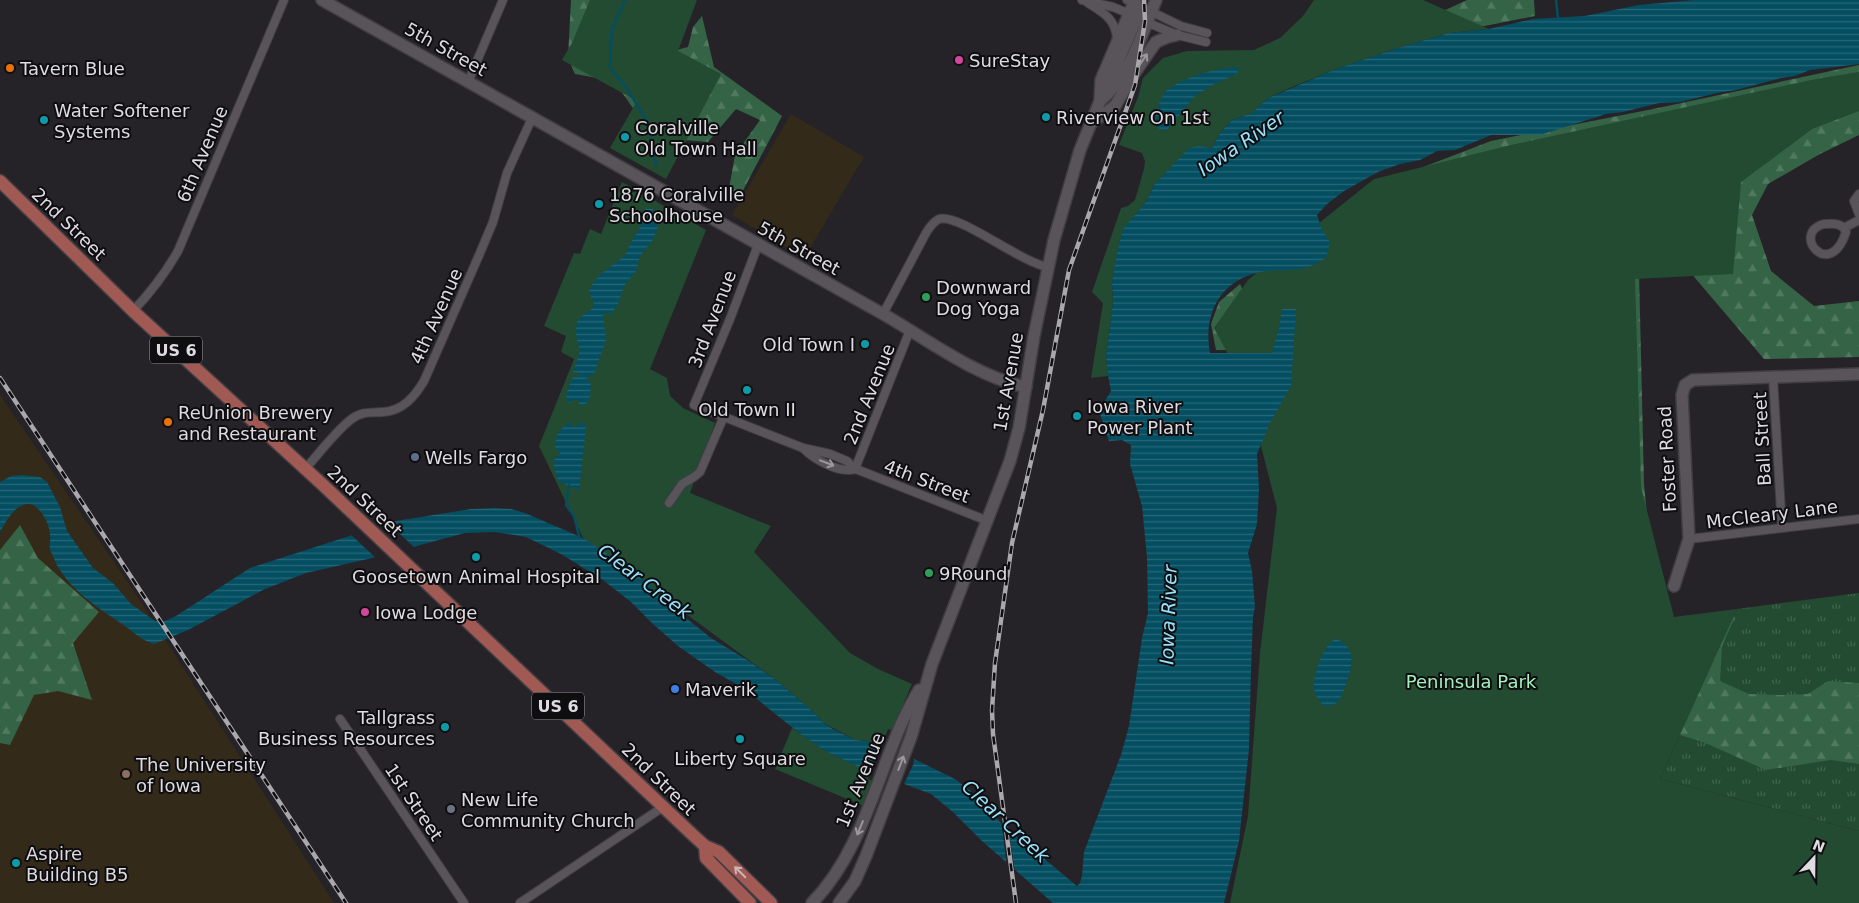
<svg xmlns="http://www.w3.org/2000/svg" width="1859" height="903" font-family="'DejaVu Sans',sans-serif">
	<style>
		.education { fill: #332a1a }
		.grass { fill: url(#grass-tufts) }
		.forest { fill: url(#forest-firs) }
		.park { fill: #224b32 }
		.water { fill: url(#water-rules) }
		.pier { fill: #262328 }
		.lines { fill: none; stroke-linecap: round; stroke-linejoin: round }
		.stream { stroke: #044e61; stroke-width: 2.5 }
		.street-casing { stroke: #413e43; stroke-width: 10 }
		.secondary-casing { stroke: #413e43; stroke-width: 14 }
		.primary-casing { stroke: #413e43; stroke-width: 15 }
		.street { stroke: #58545a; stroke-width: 8 }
		.secondary { stroke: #58545a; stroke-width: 11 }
		.primary { stroke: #a15953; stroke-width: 12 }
		.rail-casing { stroke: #aaa8ac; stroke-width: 4.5 }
		.rail { stroke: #0e0d0f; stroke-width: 2.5; stroke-dasharray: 8; stroke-linecap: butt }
		.oneway { stroke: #9b989d }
		.oneway2 { stroke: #ccb5b6 }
		.hotel-dot { fill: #d1479c; stroke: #0e0d0f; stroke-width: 2 }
		.food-dot { fill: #e8710a; stroke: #0e0d0f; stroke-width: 2 }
		.culture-dot { fill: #0f9aa8; stroke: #0e0d0f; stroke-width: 2 }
		.leisure-dot { fill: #2e9e5b; stroke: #0e0d0f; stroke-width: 2 }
		.service-dot { fill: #5c6f8a; stroke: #0e0d0f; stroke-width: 2 }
		.shop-dot { fill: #3f7fe0; stroke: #0e0d0f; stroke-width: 2 }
		.education-dot { fill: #8d6e63; stroke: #0e0d0f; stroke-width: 2 }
		.worship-dot { fill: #6b7280; stroke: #0e0d0f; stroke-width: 2 }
		.labels { text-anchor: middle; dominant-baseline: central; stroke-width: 4; stroke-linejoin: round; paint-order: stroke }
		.shield { fill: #0e0d0f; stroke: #a09ea1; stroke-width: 1 }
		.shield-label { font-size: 16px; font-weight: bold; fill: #dedce0 }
		.street-label { font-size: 18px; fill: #dedce0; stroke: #0e0d0f }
		.poi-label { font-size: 18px; fill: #dedce0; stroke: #0e0d0f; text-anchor: start }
		.park-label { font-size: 18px; fill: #a5f0be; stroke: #0e0d0f }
		.water-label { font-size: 19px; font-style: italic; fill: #98e1fb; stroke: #0e0d0f }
	</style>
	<defs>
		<pattern id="grass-tufts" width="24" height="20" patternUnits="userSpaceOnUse" patternTransform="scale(1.25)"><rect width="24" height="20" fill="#224b32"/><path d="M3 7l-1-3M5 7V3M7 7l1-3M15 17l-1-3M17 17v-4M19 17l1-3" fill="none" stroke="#42644f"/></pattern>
		<pattern id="forest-firs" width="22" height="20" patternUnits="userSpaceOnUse" patternTransform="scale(1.25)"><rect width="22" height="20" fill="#346345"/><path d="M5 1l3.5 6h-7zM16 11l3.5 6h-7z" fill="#517960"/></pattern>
		<pattern id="water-rules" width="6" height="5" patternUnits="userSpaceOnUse" patternTransform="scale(1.25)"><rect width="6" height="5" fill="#044e61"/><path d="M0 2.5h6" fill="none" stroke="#286777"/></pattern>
	</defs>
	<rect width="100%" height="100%" fill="#262328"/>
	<g class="education">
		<polygon points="791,114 864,157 804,258 732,215"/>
		<polygon points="0,395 139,599 334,903 0,903"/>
	</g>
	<polygon class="grass" points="1859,593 1859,831 1660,779 1737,609"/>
	<g class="forest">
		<polygon points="571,0 669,0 657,55 688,47 693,27 702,16 714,67 782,116 738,200 728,194 735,155 760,120 736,109 708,142 660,138 642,121 614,81 575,74 568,58"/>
		<polygon points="1467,0 1534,0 1535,16 1414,40 1415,24"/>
		<polygon points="1859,65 1859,135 1820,154 1768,184 1752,215 1771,271 1814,306 1859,301 1859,357 1764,359 1690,272 1639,272 1644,484 1653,576 1374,186 1491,141 1658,108"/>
		<polygon points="1240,284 1251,308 1248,350 1216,350 1211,324 1219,302"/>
		<polygon points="20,525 38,558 99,612 73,643 92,700 58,691 34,695 10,745 0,743 0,550"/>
		<polygon points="1728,615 1735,617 1722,646 1720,681 1749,694 1782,695 1808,694 1828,681 1859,683 1859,764 1831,760 1766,770 1703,742 1667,731"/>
	</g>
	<g class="park">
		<polygon points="590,0 697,0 678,51 721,74 666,179 610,148 637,101 562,60 572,43"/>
		<polygon points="1314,0 1423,0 1489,29 1449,33 1398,48 1336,69 1292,87 1268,98 1252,113 1232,120 1220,133 1212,148 1200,146 1177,162 1154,185 1146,202 1123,230 1112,282 1113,302 1106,357 1108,376 1091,378 1103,303 1092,292 1121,208 1128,206 1135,200 1144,169 1145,161 1142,153 1119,145 1138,97 1143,78 1163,58 1187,51 1254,50 1280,38 1303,16"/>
		<polygon points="1859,72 1859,111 1812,129 1741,182 1733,274 1635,279 1641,487 1674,617 1737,609 1660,779 1859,831 1859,903 1230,903 1248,816 1260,653 1277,508 1246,388 1214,328 1248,280 1374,179 1511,145 1816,79"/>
		<polygon points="622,182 706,230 650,369 667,378 670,396 683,408 715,423 690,493 771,526 754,552 850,653 878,669 912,684 892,730 888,729 881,746 863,740 855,740 824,723 811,710 776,680 583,538 539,446 574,359 561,352 566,336 544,326 574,253 580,254 590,229 601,234"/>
		<polygon points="792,728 827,752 871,772 868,779 873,781 864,806 775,769"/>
	</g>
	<g class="water">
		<path d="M1695 0H1859V64L1810 70 1795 76 1781 78 1736 90 1717 93 1680 102 1659 103 1623 112 1606 114 1540 135H1491L1455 150 1437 151 1420 160 1400 164 1378 172 1344 191 1327 204 1317 215 1322 230 1330 242 1326 258C1320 261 1313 266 1305 268 1291 272 1274 269 1260 272 1219 281 1203 315 1210 353H1272L1279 328 1282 309H1296L1291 386 1270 423 1257 454 1259 489 1257 524 1248 553 1252 571 1255 607 1253 616 1251 671 1249 749 1239 841 1224 903H1053L982 841 953 812 931 794 859 767 827 752 803 736 743 688 715 672 678 646 653 624 631 602 603 580 561 554 526 537 495 532 465 533 368 559 306 573 265 589 188 630 154 644C139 639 134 632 122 624 97 607 68 589 55 561 54 557 51 553 50 550 49 545 51 539 50 535 50 526 42 509 33 505 18 499 6 521 0 532V482L11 476 23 475 40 477 47 482 60 507 67 531 93 568 113 583 131 604 155 621H165L176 616 250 568 396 521 471 509 495 508 511 509 525 513 583 538 631 569 686 618 711 638 749 661 776 680 811 710 824 723 833 729 855 740 866 741 908 756 955 779 976 795 1000 822 1077 886 1080 883 1082 876 1084 852 1121 755 1129 726 1142 638 1148 613 1147 557 1142 506 1130 464 1131 445 1122 440 1109 441 1099 411 1111 391 1108 376 1106 357 1113 302 1112 282 1117 253 1123 229 1146 202 1154 185 1189 148 1200 146 1212 148 1220 133 1232 120 1252 113 1268 98 1336 69 1398 48 1449 33 1489 29 1533 19 1585 16 1639 5Z"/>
		<path d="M1235 67 1239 68 1237 74 1212 85 1195 96 1167 130H1160C1155 122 1155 113 1159 104 1161 100 1163 94 1166 91 1183 77 1214 69 1235 67Z"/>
		<path d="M646 208 653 209V214L658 228 652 241 640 256 636 271 624 286 618 304 610 315 606 312 603 315 606 340 594 374 587 377V381L591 383 590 398 586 404 579 406V400H572V403L567 402C565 393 569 385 573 377H578L579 373 573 372 580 351 575 332 578 320 584 314 591 310 594 304 589 291C598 271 611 269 625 255 628 251 629 245 632 241 638 230 645 221 646 208Z"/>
		<path d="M571 422V427H577V423H583L586 427 579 490 558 481 554 466 555 456H559L560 453 555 447C556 435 559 428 571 422Z"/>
		<path d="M1336 639C1359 648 1351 670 1345 687 1341 699 1337 707 1324 706 1319 701 1315 695 1314 689 1312 677 1324 643 1336 639Z"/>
	</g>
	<g class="pier">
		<polygon points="386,521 416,549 377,559 349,533"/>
		<polygon points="882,744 915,756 913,765 903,786 870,774 878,751"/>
		<polygon points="1001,819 1008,825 1015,873 1007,867"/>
	</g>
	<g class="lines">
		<g class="stream">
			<polyline points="625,0 612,29 610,68 624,84 647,121 656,164"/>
			<polyline points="1556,0 1558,18"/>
			<polyline points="569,485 566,505 574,516 579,536"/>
		</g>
		<g class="street-casing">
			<g id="street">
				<polyline points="1082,0 1113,7 1132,15"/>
				<polyline points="1127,0 1181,26 1207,33"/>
				<path d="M1088 3C1104 13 1115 19 1117 38"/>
				<polyline points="1144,21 1177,35 1206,42"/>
				<polyline points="468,82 503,0"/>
				<polyline points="1859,194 1854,201 1859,214"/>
				<path d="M1824 224C1833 224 1842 222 1846 232 1830 282 1790 233 1824 224Z"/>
				<polyline points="1844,228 1859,220"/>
				<polyline points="758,245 730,319 694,405 803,448 830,454 847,461 855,469 861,471 988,521"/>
				<path d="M133 311C151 292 165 274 178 251L284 0"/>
				<path d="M883 314 926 233C929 228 933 222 939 219 959 213 1021 263 1048 267"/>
				<polyline points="1773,377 1782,528"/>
				<path d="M803 448C813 459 840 474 855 469"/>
				<path d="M305 469C318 455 338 428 353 418 362 411 373 413 383 412 403 411 415 396 424 381L480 253 493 222 507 173 532 118"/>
				<polyline points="855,469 910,330"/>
				<polyline points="669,503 682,484 694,477 700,472 724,416"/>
				<polyline points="1689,539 1859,519"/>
				<polyline points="340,719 464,903"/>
				<polyline points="520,903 663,807"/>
			</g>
		</g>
		<g class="secondary-casing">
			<g id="secondary">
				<path d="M322 0 883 314C927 339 976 377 1026 387"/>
				<polyline points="1108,91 1115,68 1138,16 1139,9 1134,3"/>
				<path d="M1100 101C1130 76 1141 36 1156 0"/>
				<polyline points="1091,123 1115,106 1131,78 1156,42 1168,37 1177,35"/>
				<polyline points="1674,586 1689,539 1682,395 1685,385 1693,380 1859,374"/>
				<path d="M812 903C857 857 873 792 897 734 903 719 911 704 919 690"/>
				<polyline points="839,903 855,881 866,856 911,737 932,664 1010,461 1019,428 1034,336 1054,240 1080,150 1100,101 1101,80 1135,0"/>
			</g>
		</g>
		<g class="primary-casing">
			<g id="primary">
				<polyline points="0,181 133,311 323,485 694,836 705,846 719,852 771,903"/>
				<polyline points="705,846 706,858 750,903"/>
			</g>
		</g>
		<use href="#street" class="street"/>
		<use href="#secondary" class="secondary"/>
		<use href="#primary" class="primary"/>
		<g class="rail-casing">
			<g id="rail">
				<polyline points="0,378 346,903"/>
				<polyline points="1016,903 993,734 992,710 995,663 1012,543 1043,410 1069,270 1135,85 1145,21 1144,0"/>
			</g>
		</g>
		<use href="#rail" class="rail"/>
	</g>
	<defs><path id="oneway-shaft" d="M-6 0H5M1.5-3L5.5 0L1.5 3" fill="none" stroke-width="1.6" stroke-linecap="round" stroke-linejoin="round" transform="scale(1.25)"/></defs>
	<g class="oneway">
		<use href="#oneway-shaft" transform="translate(1143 60) rotate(-56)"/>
		<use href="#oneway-shaft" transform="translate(827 463) rotate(21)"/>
		<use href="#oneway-shaft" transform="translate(901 763) rotate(-69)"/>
		<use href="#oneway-shaft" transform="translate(860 828) rotate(113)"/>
	</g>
	<use class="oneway2" href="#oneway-shaft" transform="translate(740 872) rotate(-135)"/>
	<g class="hotel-dot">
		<circle cx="959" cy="60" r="5"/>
		<circle cx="365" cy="612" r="5"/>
	</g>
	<g class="food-dot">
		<circle cx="10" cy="68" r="5"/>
		<circle cx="168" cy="422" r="5"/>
	</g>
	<g class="culture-dot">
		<circle cx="1046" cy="117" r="5"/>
		<circle cx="44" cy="120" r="5"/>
		<circle cx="625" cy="137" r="5"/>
		<circle cx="599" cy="204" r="5"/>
		<circle cx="865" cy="344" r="5"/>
		<circle cx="747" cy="390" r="5"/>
		<circle cx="1077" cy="416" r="5"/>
		<circle cx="476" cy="557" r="5"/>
		<circle cx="445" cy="727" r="5"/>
		<circle cx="740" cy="739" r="5"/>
		<circle cx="16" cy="863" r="5"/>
	</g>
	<g class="leisure-dot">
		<circle cx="926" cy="297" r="5"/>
		<circle cx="929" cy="573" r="5"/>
	</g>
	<circle class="service-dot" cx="415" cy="457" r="5"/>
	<circle class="shop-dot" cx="675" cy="689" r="5"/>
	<circle class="education-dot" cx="126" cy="774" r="5"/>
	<circle class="worship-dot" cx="451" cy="809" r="5"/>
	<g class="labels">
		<g class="shield">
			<rect x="150" y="336.5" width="52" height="27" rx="4"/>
			<rect x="532" y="692.5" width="52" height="27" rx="4"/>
		</g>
		<g class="shield-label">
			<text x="176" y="350">US 6</text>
			<text x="558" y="706">US 6</text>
		</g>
		<g class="street-label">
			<text transform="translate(446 49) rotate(29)">5th Street</text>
			<text transform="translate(202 154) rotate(-67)">6th Avenue</text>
			<text transform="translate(69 224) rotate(44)">2nd Street</text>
			<text transform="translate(799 248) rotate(29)">5th Street</text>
			<text transform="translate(436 316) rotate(-66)">4th Avenue</text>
			<text transform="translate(712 319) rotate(-69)">3rd Avenue</text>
			<text transform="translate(1008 382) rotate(-80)">1st Avenue</text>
			<text transform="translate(869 394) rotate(-68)">2nd Avenue</text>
			<text transform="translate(1762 439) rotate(-93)">Ball Street</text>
			<text transform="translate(1667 459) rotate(-93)">Foster Road</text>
			<text transform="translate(927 481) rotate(21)">4th Street</text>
			<text transform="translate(365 501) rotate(43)">2nd Street</text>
			<text transform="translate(1772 514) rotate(-7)">McCleary Lane</text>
			<text transform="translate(659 779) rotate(44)">2nd Street</text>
			<text transform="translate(860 780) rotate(-68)">1st Avenue</text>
			<text transform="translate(414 802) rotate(56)">1st Street</text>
		</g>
		<g class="poi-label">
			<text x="969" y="60">SureStay</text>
			<text x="20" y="68">Tavern Blue</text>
			<text x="54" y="110">Water Softener<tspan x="54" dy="21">Systems</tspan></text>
			<text x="1056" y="117">Riverview On 1st</text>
			<text x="635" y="127">Coralville<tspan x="635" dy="21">Old Town Hall</tspan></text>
			<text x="609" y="194">1876 Coralville<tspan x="609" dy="21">Schoolhouse</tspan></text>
			<text x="936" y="287">Downward<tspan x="936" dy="21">Dog Yoga</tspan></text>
			<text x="855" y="344" text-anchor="end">Old Town I</text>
			<text x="1087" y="406">Iowa River<tspan x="1087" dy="21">Power Plant</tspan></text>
			<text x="747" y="409" text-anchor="middle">Old Town II</text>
			<text x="178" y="412">ReUnion Brewery<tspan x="178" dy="21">and Restaurant</tspan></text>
			<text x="425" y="457">Wells Fargo</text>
			<text x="939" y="573">9Round</text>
			<text x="476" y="576" text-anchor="middle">Goosetown Animal Hospital</text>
			<text x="375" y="612">Iowa Lodge</text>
			<text x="685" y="689">Maverik</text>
			<text x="435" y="717" text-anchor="end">Tallgrass<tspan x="435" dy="21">Business Resources</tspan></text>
			<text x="740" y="758" text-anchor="middle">Liberty Square</text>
			<text x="136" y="764">The University<tspan x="136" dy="21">of Iowa</tspan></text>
			<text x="461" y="799">New Life<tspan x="461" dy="21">Community Church</tspan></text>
			<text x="26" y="853">Aspire<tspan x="26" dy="21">Building B5</tspan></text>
		</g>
		<g class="park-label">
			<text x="1471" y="681">Peninsula Park</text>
		</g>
		<g class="water-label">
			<text transform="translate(1241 143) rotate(-34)">Iowa River</text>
			<text transform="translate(645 581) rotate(37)">Clear Creek</text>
			<text transform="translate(1168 615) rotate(-88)">Iowa River</text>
			<text transform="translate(1006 821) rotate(43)">Clear Creek</text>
		</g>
	</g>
	<g transform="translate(1814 858) rotate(22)" stroke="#0e0d0f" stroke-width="4" paint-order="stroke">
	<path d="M0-4L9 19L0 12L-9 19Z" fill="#dedce0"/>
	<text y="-8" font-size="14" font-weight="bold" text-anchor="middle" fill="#dedce0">N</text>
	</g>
</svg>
